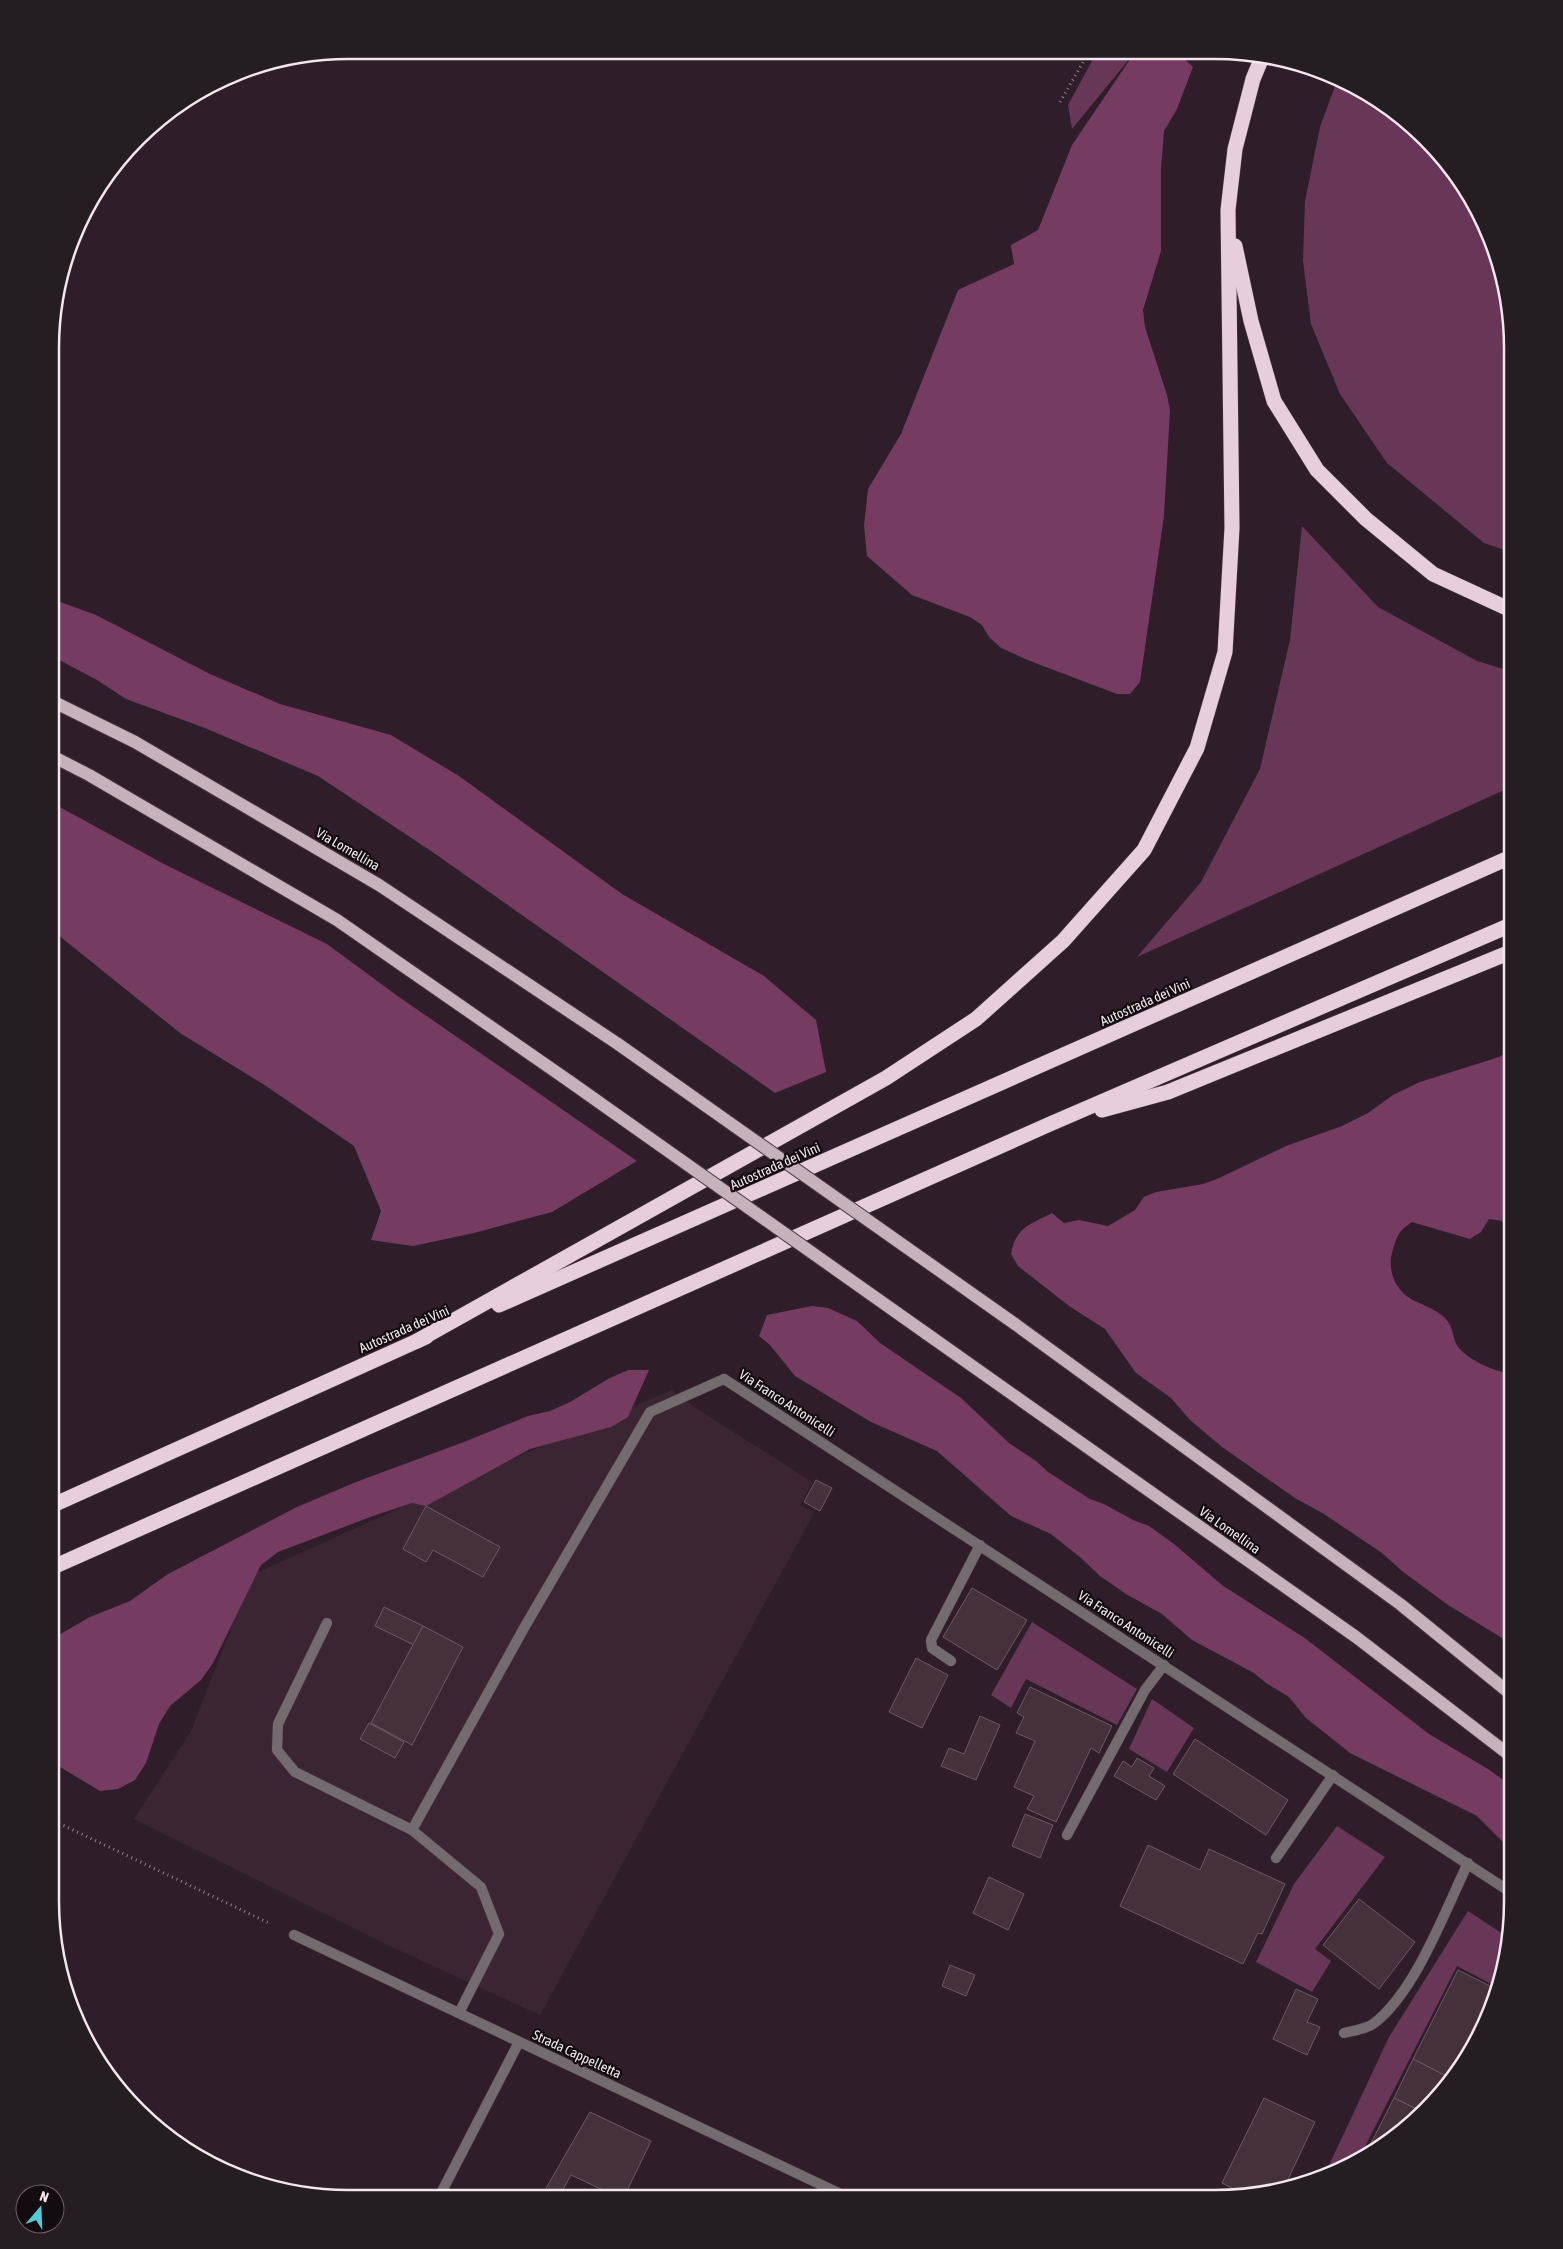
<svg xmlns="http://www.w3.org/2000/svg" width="1563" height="2249" font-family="'Asap Condensed',sans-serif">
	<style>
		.built { fill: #3c2533 }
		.green { fill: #683757 }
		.forest { fill: #753b61 }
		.building { fill: #44313c; stroke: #6d5965 }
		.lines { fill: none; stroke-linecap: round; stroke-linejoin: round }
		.lane-casing { stroke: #4a3a45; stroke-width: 11 }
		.street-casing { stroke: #4a3a45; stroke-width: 11 }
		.primary-casing { stroke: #4a3a45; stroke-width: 14 }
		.highway-casing { stroke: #4a3a45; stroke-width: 16 }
		.path { stroke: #91828b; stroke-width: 3; stroke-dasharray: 1 4; stroke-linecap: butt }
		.lane { stroke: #746b70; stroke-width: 10 }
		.street { stroke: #746b70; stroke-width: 10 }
		.primary { stroke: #c6b2bd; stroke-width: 12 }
		.highway { stroke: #e6cedc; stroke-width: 15 }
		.primary-bridge-casing { stroke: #4a3a45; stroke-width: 14; stroke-linecap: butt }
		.primary-bridge { stroke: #c6b2bd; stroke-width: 12 }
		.labels { text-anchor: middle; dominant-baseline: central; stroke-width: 4.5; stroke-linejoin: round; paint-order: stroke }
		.street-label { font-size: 14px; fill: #f3e7ee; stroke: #120b10 }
		.rim { fill: none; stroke: #f3e7ee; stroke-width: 2.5 }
	</style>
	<rect width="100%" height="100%" fill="#2f1e29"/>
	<polygon class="built" points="672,1390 685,1401 812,1482 800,1505 814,1513 540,2015 394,1948 134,1819 191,1731 252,1575 431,1494"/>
	<g class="green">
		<polygon points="1097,52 1135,52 1072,129 1068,105"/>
		<polygon points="1338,78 1396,111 1439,152 1482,216 1503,271 1513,348 1513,553 1484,543 1387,463 1340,394 1311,324 1303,261 1305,201 1320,127"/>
		<polygon points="1302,526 1378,607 1477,661 1513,672 1513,786 1137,957 1201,882 1260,769 1290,640"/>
		<polygon points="1032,1622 1137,1689 1117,1725 1026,1679 1011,1708 991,1695"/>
		<polygon points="1152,1699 1194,1728 1167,1772 1129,1749"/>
		<polygon points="1337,1826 1385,1857 1315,1949 1331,1961 1312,1992 1256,1962 1294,1884"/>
		<polygon points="1468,1911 1509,1938 1499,1988 1457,1966 1357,2162 1347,2168 1324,2176 1389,2037"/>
	</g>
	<g class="forest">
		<polygon points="1135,52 1177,52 1193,67 1177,109 1164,131 1161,169 1161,251 1143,310 1145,327 1167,395 1170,410 1164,516 1140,682 1130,694 1117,694 1030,661 1001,648 989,637 982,625 970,617 912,595 867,556 864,526 868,489 901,434 958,290 1014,264 1011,245 1038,230 1072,145"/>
		<polygon points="52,599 96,615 210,674 280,704 391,735 459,776 622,894 764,976 816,1020 826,1072 775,1093 431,851 318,776 205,728 126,699 97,680 52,656"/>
		<polygon points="52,805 56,805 164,864 327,944 399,997 637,1161 552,1212 474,1233 413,1246 371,1240 381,1211 354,1146 266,1086 180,1033 52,930"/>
		<path d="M1513 1049V1232L1502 1221 1489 1219 1481 1232 1470 1239 1412 1222C1399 1231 1398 1234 1393 1249 1387 1267 1393 1288 1411 1299 1422 1305 1434 1308 1444 1317 1452 1325 1452 1331 1455 1341 1461 1358 1495 1372 1513 1374L1512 1644 1448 1605 1402 1571 1382 1553 1324 1514 1295 1498 1222 1447 1190 1420 1171 1398 1136 1373 1105 1329 1069 1306 1018 1266 1011 1254C1016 1227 1029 1225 1052 1213L1064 1223 1079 1220 1108 1226 1135 1210 1144 1197 1156 1192 1203 1184 1217 1179 1286 1146 1342 1126 1368 1113 1393 1095 1420 1082 1499 1057Z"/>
		<polygon points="812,1306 828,1308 857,1321 880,1343 961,1398 1009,1443 1036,1461 1048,1472 1090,1499 1104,1504 1133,1520 1149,1526 1174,1544 1222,1585 1306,1639 1429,1734 1488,1769 1512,1786 1512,1855 1505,1844 1477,1816 1350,1753 1306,1718 1289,1697 1266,1683 1254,1673 1192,1640 1162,1614 1126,1594 1100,1576 1081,1558 1051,1534 1011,1516 937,1451 871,1422 795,1376 770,1345 759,1336 767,1315"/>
		<polygon points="628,1370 649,1370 628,1417 611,1427 530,1449 426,1506 412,1503 373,1516 278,1552 261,1565 213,1663 201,1680 170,1706 159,1724 146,1763 135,1780 118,1789 100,1791 50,1761 50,1640 90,1617 130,1601 168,1574 297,1507 356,1482 464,1442 528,1416 550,1411 570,1402 608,1379"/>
	</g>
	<g class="building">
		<polygon points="816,1480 832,1488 820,1511 804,1502"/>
		<polygon points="426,1506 500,1547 483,1577 433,1550 426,1562 403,1549"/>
		<polygon points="972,1588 1027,1620 997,1670 943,1637"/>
		<polygon points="384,1607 423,1626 414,1645 375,1626"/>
		<polygon points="423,1626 463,1647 412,1745 371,1723"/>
		<polygon points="916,1658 948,1675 922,1728 889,1712"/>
		<polygon points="1030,1687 1112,1726 1099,1753 1091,1748 1056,1822 1027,1809 1034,1796 1014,1787 1035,1741 1016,1733 1024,1717 1017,1713"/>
		<polygon points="980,1716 1000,1725 976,1780 941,1766 949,1748 964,1754"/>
		<polygon points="369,1723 404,1742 395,1758 360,1739"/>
		<polygon points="1195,1739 1288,1800 1266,1835 1173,1774"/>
		<polygon points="1137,1758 1154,1768 1149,1776 1165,1786 1156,1800 1114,1776 1123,1761 1132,1767"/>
		<polygon points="1025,1814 1053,1825 1040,1858 1012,1846"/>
		<polygon points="1148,1845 1200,1870 1209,1849 1285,1884 1262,1934 1258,1933 1243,1964 1120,1906"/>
		<polygon points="989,1877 1024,1894 1008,1930 973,1913"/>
		<polygon points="1359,1899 1415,1942 1379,1989 1323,1945"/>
		<polygon points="950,1965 975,1975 966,1996 942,1986"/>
		<polygon points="1458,1970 1498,1990 1497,1997 1463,2067 1452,2079 1413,2059"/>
		<polygon points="1296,1989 1318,1999 1307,2022 1320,2027 1307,2055 1273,2039"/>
		<polygon points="1413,2059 1452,2079 1423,2112 1394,2098"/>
		<polygon points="1264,2098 1315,2122 1283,2190 1274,2193 1247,2196 1222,2183"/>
		<polygon points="1394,2098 1423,2112 1411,2125 1364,2157"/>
		<polygon points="590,2112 651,2141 624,2197 618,2197 571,2175 559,2197 541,2197"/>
	</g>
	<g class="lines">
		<g class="lane-casing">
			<g id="lane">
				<polyline points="327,1623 278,1724 277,1750 295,1772 412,1830"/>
				<polyline points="951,1661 932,1648 931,1640 980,1545"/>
				<polyline points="1067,1835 1145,1690 1164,1665"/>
				<polyline points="1276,1858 1333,1775"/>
				<polyline points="459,2013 499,1934 481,1887 412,1830 524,1628 650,1412 724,1379"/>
				<path d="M1344 2033C1352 2031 1366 2029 1373 2024 1415 1993 1445 1911 1468 1863"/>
				<polyline points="439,2197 519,2042"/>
			</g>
		</g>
		<g class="street-casing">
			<g id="street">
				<polyline points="724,1379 1512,1893"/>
				<polyline points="294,1935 849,2198"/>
			</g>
		</g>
		<g class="primary-casing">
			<g id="primary">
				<polyline points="52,701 135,742 379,885 618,1044"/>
				<polyline points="52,756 89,775 337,920 569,1081"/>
				<polyline points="1015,1324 1400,1604 1512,1695"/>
				<polyline points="927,1334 1356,1637 1512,1757"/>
			</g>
		</g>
		<g class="highway-casing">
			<g id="highway">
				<polyline points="1235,246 1251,321 1274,401 1317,470 1366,519 1433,574 1513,611"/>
				<polyline points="1102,1110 1168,1092 1513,951"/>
				<polyline points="499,1305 1513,856"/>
				<polyline points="417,1341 886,1078 976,1019 1063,941 1144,850 1197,748 1225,652 1232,528 1228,210 1235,149 1253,79 1263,55"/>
				<polyline points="51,1506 426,1337"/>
				<polyline points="51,1568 1050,1124 1513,924"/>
			</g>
		</g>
		<g class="path">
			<polyline points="1060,102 1089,52"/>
			<polyline points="50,1819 271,1924"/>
		</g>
		<use href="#lane" class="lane"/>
		<use href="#street" class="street"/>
		<use href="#primary" class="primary"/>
		<use href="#highway" class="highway"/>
		<g class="primary-bridge-casing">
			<g id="primary-bridge">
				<polyline points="618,1044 1015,1324"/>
				<polyline points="569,1081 927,1334"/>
			</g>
		</g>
		<use href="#primary-bridge" class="primary-bridge"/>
	</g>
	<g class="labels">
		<g class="street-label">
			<text transform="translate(348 849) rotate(30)">Via Lomellina</text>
			<text transform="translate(1145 1002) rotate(-24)">Autostrada dei Vini</text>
			<text transform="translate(775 1166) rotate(-24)">Autostrada dei Vini</text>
			<text transform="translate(404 1329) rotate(-24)">Autostrada dei Vini</text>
			<text transform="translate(787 1403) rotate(33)">Via Franco Antonicelli</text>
			<text transform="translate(1230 1530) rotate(35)">Via Lomellina</text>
			<text transform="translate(1126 1624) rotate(33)">Via Franco Antonicelli</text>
			<text transform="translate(577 2054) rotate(25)">Strada Cappelletta</text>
		</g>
	</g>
	<path d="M0 0H1563V2249H0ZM348 59H1215A289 289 0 0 1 1504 348V1901A289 289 0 0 1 1215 2190H348A289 289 0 0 1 59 1901V348A289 289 0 0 1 348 59Z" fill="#241d22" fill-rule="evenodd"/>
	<path class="rim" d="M348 59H1215A289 289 0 0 1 1504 348V1901A289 289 0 0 1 1215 2190H348A289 289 0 0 1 59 1901V348A289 289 0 0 1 348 59Z"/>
	<g transform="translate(40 2209) rotate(19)"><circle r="24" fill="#120b10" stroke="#6c6369"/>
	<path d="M0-4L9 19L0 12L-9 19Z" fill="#53cbda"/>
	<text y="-8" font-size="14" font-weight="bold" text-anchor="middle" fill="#f3e7ee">N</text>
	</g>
</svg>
